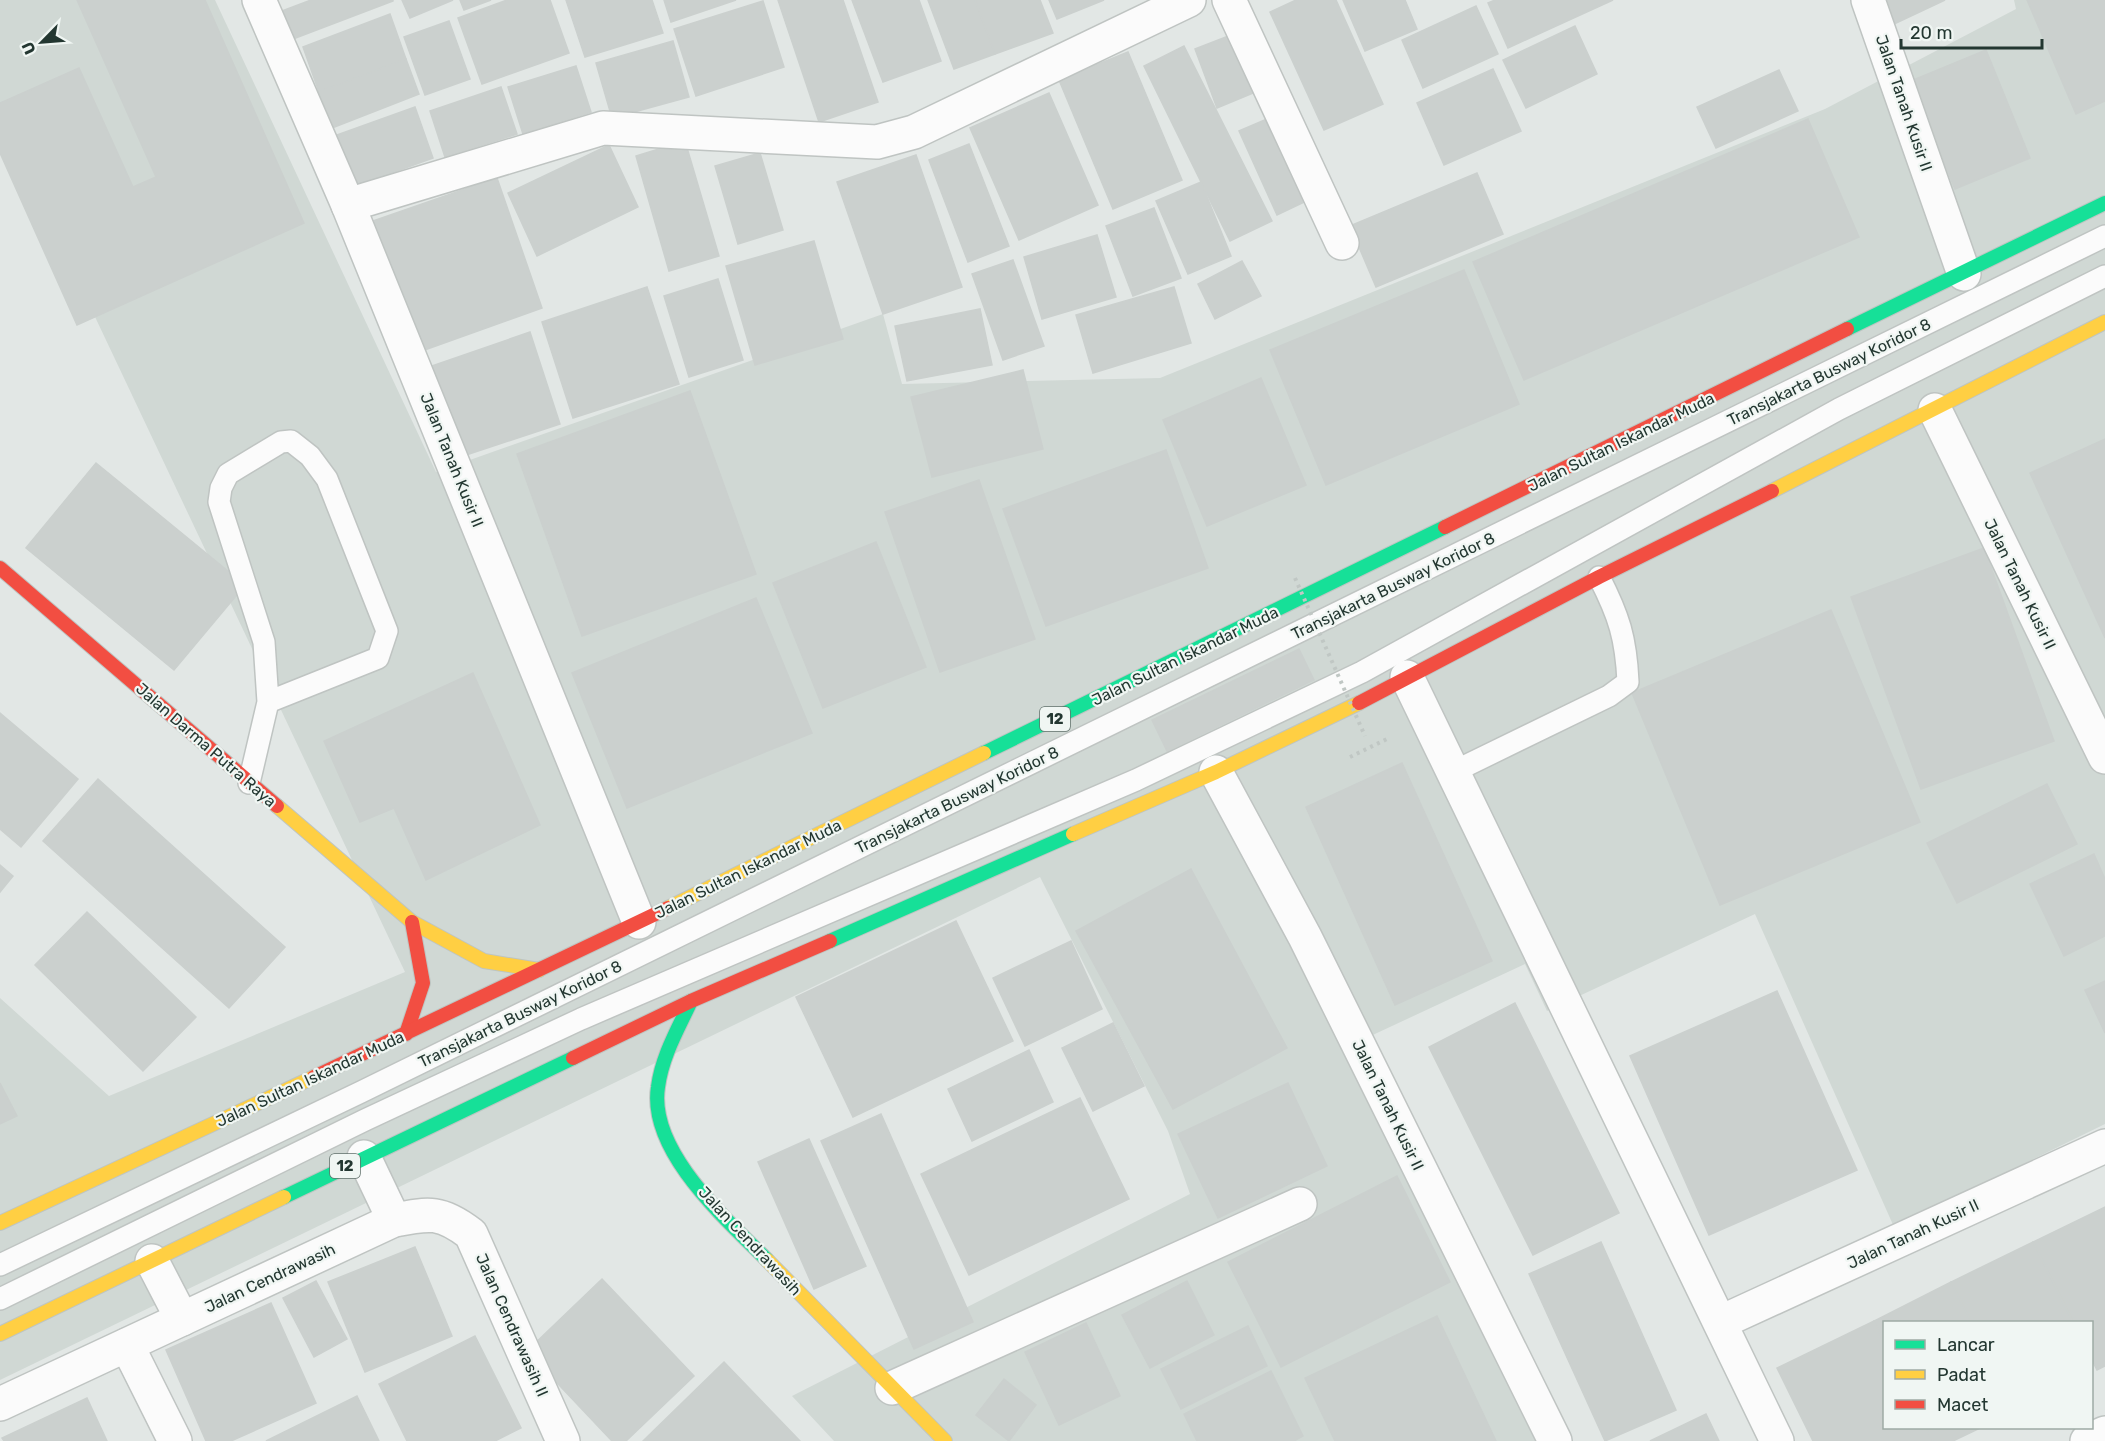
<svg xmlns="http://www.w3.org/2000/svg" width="2105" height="1441" font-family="Rubik,sans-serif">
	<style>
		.built { fill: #d0d8d4 }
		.building { fill: #cbd0ce; stroke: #cbd0ce; stroke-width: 1.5 }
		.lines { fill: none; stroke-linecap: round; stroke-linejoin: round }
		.lane-casing { stroke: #bfc4c2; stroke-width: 24 }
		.street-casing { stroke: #bfc4c2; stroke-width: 36 }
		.fast-casing { stroke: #bec5c2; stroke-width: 16 }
		.slow-casing { stroke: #bec5c2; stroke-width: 16 }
		.jam-casing { stroke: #bec5c2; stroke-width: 16 }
		.path { stroke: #c0c7c4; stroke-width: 4; stroke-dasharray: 3 4.5; stroke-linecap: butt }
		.lane { stroke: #fbfbfb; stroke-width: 21 }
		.street { stroke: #fbfbfb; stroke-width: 33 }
		.fast { stroke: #16e098; stroke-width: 14 }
		.slow { stroke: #ffcf43; stroke-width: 14 }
		.jam { stroke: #f24e42; stroke-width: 14 }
		.path-bridge { stroke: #c0c7c4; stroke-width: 4; stroke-dasharray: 3 4.5; stroke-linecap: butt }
		.labels { text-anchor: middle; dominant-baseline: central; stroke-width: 4.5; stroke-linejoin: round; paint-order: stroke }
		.shield { fill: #f0f6f3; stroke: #60706b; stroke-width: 1.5 }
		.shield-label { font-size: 15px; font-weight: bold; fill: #233731 }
		.street-label { font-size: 16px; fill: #233731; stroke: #f0f6f3 }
	</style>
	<rect width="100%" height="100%" fill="#e2e7e5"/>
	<polygon class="built" points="0,0 215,0 436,472 883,314 902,384 1160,378 1825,109 2016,9 2014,0 2105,0 2105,1124 1894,1227 1755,914 1547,1011 1525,964 1347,1047 1556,1441 834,1441 792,1396 1190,1194 1168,1131 1040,877 0,1380 0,998 109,1096 405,972 0,116"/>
	<g class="building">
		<polygon points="77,0 205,0 304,223 77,325 0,153 0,103 79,68 133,187 156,177"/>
		<polygon points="311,0 393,0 393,1 293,39 282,11"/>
		<polygon points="402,0 453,0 410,18"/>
		<polygon points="460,0 491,0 464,10"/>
		<polygon points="507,0 550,0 569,53 482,84 458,18"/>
		<polygon points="566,0 652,0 663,33 585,57"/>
		<polygon points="664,0 736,0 671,22"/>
		<polygon points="778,0 843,0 878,102 819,122"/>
		<polygon points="852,0 919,0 941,61 883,82"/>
		<polygon points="928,0 975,0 995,54 954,69"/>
		<polygon points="975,0 1040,0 1053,33 995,54"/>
		<polygon points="1049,0 1104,0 1057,19"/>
		<polygon points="1296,0 1336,0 1383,104 1324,130 1270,12"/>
		<polygon points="1343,0 1405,0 1417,29 1365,51"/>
		<polygon points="1495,0 1613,0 1508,48 1488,3"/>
		<polygon points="1880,0 1945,0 1892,25"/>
		<polygon points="2027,0 2105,0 2105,101 2076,114"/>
		<polygon points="763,1 784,67 696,96 674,29"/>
		<polygon points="1476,6 1498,54 1423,88 1402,40"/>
		<polygon points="390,14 406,59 319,92 303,47"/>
		<polygon points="449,21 470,79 425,95 404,37"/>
		<polygon points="1575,26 1597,74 1526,108 1503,60"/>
		<polygon points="1231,35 1253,93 1217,108 1195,49"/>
		<polygon points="673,41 689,97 612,118 596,63"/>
		<polygon points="1184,46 1272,221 1230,241 1144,66"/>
		<polygon points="1986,50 2030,158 1955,189 1911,81"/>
		<polygon points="1128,52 1182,180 1113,209 1059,80"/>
		<polygon points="406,59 419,94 332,128 319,92"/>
		<polygon points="576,66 591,112 523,134 508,87"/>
		<polygon points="1493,69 1521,131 1444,165 1417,103"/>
		<polygon points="1779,70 1798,111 1716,148 1697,107"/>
		<polygon points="501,87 517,134 445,157 430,111"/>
		<polygon points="1049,93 1098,205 1019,240 970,128"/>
		<polygon points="415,107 433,158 355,186 337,135"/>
		<polygon points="1276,115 1313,198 1277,215 1239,131"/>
		<polygon points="1808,119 1859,237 1524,380 1473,262"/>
		<polygon points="685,141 719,256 669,271 636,156"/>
		<polygon points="969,144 1009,246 968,262 929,160"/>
		<polygon points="609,145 638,207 537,256 508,193"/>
		<polygon points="760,153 783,230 738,244 715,166"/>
		<polygon points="916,155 962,287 883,314 837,182"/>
		<polygon points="1477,173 1503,234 1376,287 1350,226"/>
		<polygon points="497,178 542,308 419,352 373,221"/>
		<polygon points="1201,182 1231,256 1188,274 1156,201"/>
		<polygon points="1154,208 1181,278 1133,296 1106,226"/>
		<polygon points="1097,235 1116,297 1042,319 1024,257"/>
		<polygon points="814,241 843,339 755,365 726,266"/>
		<polygon points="1013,260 1044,346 1003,360 972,274"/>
		<polygon points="1242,261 1261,296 1215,319 1198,284"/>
		<polygon points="1464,270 1519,404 1326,485 1270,350"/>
		<polygon points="718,279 743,360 689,377 664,296"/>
		<polygon points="647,287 679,384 573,418 542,322"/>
		<polygon points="1174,287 1191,343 1093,373 1076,315"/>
		<polygon points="980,309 992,365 907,381 895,326"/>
		<polygon points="530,332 560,424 460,457 429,367"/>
		<polygon points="1023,370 1043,449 932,477 911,397"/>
		<polygon points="1261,378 1306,485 1207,526 1163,420"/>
		<polygon points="690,391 756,574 582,636 517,454"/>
		<polygon points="2105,439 2105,638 2030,473"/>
		<polygon points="1166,450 1208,568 1046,626 1003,509"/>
		<polygon points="96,463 245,585 174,670 26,548"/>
		<polygon points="979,480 1035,639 940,672 885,512"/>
		<polygon points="876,542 926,667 823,708 773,583"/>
		<polygon points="1984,548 2054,741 1921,789 1851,597"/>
		<polygon points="756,598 812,733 627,808 572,673"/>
		<polygon points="1831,610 1920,822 1720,905 1632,693"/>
		<polygon points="1299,649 1314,680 1167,751 1152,720"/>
		<polygon points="473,673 540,825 426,880 394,808 360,822 324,741"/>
		<polygon points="0,713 78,779 21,847 0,829"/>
		<polygon points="1402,763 1492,961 1395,1005 1306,807"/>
		<polygon points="98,779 285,947 229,1008 43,841"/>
		<polygon points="2047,784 2077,844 1957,903 1927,843"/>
		<polygon points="2094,854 2105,879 2105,936 2064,956 2030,884"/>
		<polygon points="0,865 13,876 0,892"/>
		<polygon points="1191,869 1287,1048 1173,1109 1076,931"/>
		<polygon points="87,912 196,1017 143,1071 35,965"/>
		<polygon points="956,921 1013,1041 853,1117 796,997"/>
		<polygon points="1071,941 1102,1009 1025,1046 993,978"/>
		<polygon points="2105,981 2105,1033 2085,990"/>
		<polygon points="1777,991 1857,1170 1709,1235 1630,1056"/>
		<polygon points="1515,1003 1619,1213 1533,1255 1429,1047"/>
		<polygon points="1113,1023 1144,1086 1093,1111 1062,1048"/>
		<polygon points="1029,1050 1053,1102 972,1141 948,1089"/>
		<polygon points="0,1083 17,1116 0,1124"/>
		<polygon points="1288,1083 1327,1166 1218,1218 1178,1134"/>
		<polygon points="1080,1098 1129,1199 969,1275 921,1174"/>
		<polygon points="881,1114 973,1322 914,1349 821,1141"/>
		<polygon points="809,1139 866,1266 814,1289 758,1162"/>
		<polygon points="1397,1176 1450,1282 1281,1367 1228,1262"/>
		<polygon points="2105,1207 2105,1366 2097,1370 2092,1360 2092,1322 2073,1322 2033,1242"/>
		<polygon points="1601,1242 1676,1410 1605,1441 1529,1274"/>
		<polygon points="2033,1242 2073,1322 1971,1322 1951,1282"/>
		<polygon points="415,1247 452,1336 365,1372 328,1282"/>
		<polygon points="602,1279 694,1376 626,1441 612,1441 527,1351"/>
		<polygon points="316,1281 347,1339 314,1357 283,1298"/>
		<polygon points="1187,1281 1214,1335 1150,1368 1122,1315"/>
		<polygon points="1951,1282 1971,1322 1884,1322 1884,1342 1874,1321"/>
		<polygon points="271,1303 316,1403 231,1441 206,1441 166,1350"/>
		<polygon points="1437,1316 1496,1441 1335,1441 1305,1378"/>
		<polygon points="1874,1321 1884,1342 1884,1428 1926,1428 1933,1441 1813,1441 1777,1368"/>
		<polygon points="1086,1323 1120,1396 1059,1425 1025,1352"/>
		<polygon points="1248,1326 1267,1366 1181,1409 1161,1369"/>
		<polygon points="475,1336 521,1428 495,1441 407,1441 379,1384"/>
		<polygon points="724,1362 800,1441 643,1441"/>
		<polygon points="1271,1371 1303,1436 1294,1441 1197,1441 1184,1414"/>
		<polygon points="1004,1379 1036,1405 1009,1441 976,1415"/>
		<polygon points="357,1396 379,1441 266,1441"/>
		<polygon points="87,1398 107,1441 4,1441 2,1438"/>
		<polygon points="1706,1414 1719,1441 1650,1441"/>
		<polygon points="1926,1428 1980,1428 1953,1441 1933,1441"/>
	</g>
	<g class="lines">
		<g class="lane-casing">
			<g id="lane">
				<path d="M1453 772 1609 696 1628 682C1626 638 1619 616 1599 577"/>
				<polyline points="249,783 268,702 264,642 219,502 221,488 228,474 281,442 291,441 310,456 327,479 387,631 378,658 268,702"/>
				<polyline points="0,1265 361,1092 2105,236"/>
				<polyline points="0,1299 365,1120 581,1019 1136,780 1362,672 1839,409 2105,276"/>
			</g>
		</g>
		<g class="street-casing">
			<g id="street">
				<polyline points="259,0 348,205 639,922"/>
				<polyline points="1229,0 1342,243"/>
				<polyline points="1868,0 1964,274"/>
				<polyline points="348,205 603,128 877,142 914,132 1189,0"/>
				<polyline points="1935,410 2105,757"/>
				<polyline points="1407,677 1777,1441"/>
				<polyline points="1216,772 1305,937 1555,1441"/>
				<polyline points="364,1157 394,1220"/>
				<polyline points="152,1261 182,1319"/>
				<polyline points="1721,1322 2105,1146"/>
				<polyline points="127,1345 175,1441"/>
				<polyline points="892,1388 1300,1204"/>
				<path d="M0 1404 394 1220C430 1213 441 1211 471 1234L563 1441"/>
				<polyline points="2087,1441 2105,1433"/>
			</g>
		</g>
		<g class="fast-casing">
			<g id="fast">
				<polyline points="1847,329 2105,203"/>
				<polyline points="984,753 1445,527"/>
				<polyline points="830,941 1073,834"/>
				<path d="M691 1001C678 1029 662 1056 658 1087 648 1151 726 1219 767 1260"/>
				<polyline points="284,1197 573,1058"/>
			</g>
		</g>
		<g class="slow-casing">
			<g id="slow">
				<polyline points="1772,491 2105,322"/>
				<polyline points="277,806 412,922 484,961 539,970"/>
				<polyline points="1073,834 1216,772 1359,703"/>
				<polyline points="668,908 984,753"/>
				<polyline points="0,1223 314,1077"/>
				<polyline points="767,1260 945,1441"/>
				<polyline points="0,1334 284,1197"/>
			</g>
		</g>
		<g class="jam-casing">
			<g id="jam">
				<polyline points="1445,527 1847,329"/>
				<polyline points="0,568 277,806"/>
				<polyline points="1359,703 1599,577 1772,491"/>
				<polyline points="406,1034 423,983 412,922"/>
				<polyline points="573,1058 691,1001 830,941"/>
				<polyline points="314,1077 668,908"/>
			</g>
		</g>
		<polyline class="path" points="1350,757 1387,739 1385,736"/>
		<use href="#lane" class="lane"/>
		<use href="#street" class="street"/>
		<use href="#fast" class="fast"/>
		<use href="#slow" class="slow"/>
		<use href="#jam" class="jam"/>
		<polyline class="path-bridge" points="1295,578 1365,736"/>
	</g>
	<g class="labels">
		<g class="shield">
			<rect x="1040" y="707" width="30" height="24" rx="4.5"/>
			<rect x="330" y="1154" width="30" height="24" rx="4.5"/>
		</g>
		<g class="shield-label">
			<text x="1055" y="719">12</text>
			<text x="345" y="1166">12</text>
		</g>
		<g class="street-label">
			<text transform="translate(1904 103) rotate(71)">Jalan Tanah Kusir II</text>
			<text transform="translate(1829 372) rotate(-26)">Transjakarta Busway Koridor 8</text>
			<text transform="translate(1621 442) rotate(-26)">Jalan Sultan Iskandar Muda</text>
			<text transform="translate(452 460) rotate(68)">Jalan Tanah Kusir II</text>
			<text transform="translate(2020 584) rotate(64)">Jalan Tanah Kusir II</text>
			<text transform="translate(1393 586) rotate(-26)">Transjakarta Busway Koridor 8</text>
			<text transform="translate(1185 656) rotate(-26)">Jalan Sultan Iskandar Muda</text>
			<text transform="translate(206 745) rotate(41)">Jalan Darma Putra Raya</text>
			<text transform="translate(957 800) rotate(-26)">Transjakarta Busway Koridor 8</text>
			<text transform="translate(748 869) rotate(-26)">Jalan Sultan Iskandar Muda</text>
			<text transform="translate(520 1014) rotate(-26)">Transjakarta Busway Koridor 8</text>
			<text transform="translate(310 1079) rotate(-25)">Jalan Sultan Iskandar Muda</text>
			<text transform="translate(1388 1105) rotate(64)">Jalan Tanah Kusir II</text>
			<text transform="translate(1913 1234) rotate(-25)">Jalan Tanah Kusir II</text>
			<text transform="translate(750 1241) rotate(47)">Jalan Cendrawasih</text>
			<text transform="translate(270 1278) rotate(-25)">Jalan Cendrawasih</text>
			<text transform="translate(512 1325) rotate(66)">Jalan Cendrawasih II</text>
		</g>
	</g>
	<rect x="1883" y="1321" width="210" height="108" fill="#f0f6f3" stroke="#9eaaa5" stroke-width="1.5"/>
	<rect x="1895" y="1340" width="30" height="9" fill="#16e098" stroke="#9eaaa5" stroke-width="1.5"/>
	<text x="1937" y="1351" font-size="18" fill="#233731">Lancar</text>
	<rect x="1895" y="1370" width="30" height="9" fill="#ffcf43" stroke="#9eaaa5" stroke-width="1.5"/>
	<text x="1937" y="1381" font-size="18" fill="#233731">Padat</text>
	<rect x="1895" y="1400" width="30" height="9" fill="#f24e42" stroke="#9eaaa5" stroke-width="1.5"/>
	<text x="1937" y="1411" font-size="18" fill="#233731">Macet</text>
	<g transform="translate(42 42) rotate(245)" stroke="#f0f6f3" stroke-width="4.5" paint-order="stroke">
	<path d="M0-4.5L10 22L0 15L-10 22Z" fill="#233731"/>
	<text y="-9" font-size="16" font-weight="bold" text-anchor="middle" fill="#233731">U</text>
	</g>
	<path d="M1901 39v9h141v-9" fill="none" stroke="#233731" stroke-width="3"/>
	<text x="1910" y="39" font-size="18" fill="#233731" stroke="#f0f6f3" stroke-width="4.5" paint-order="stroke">20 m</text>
</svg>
